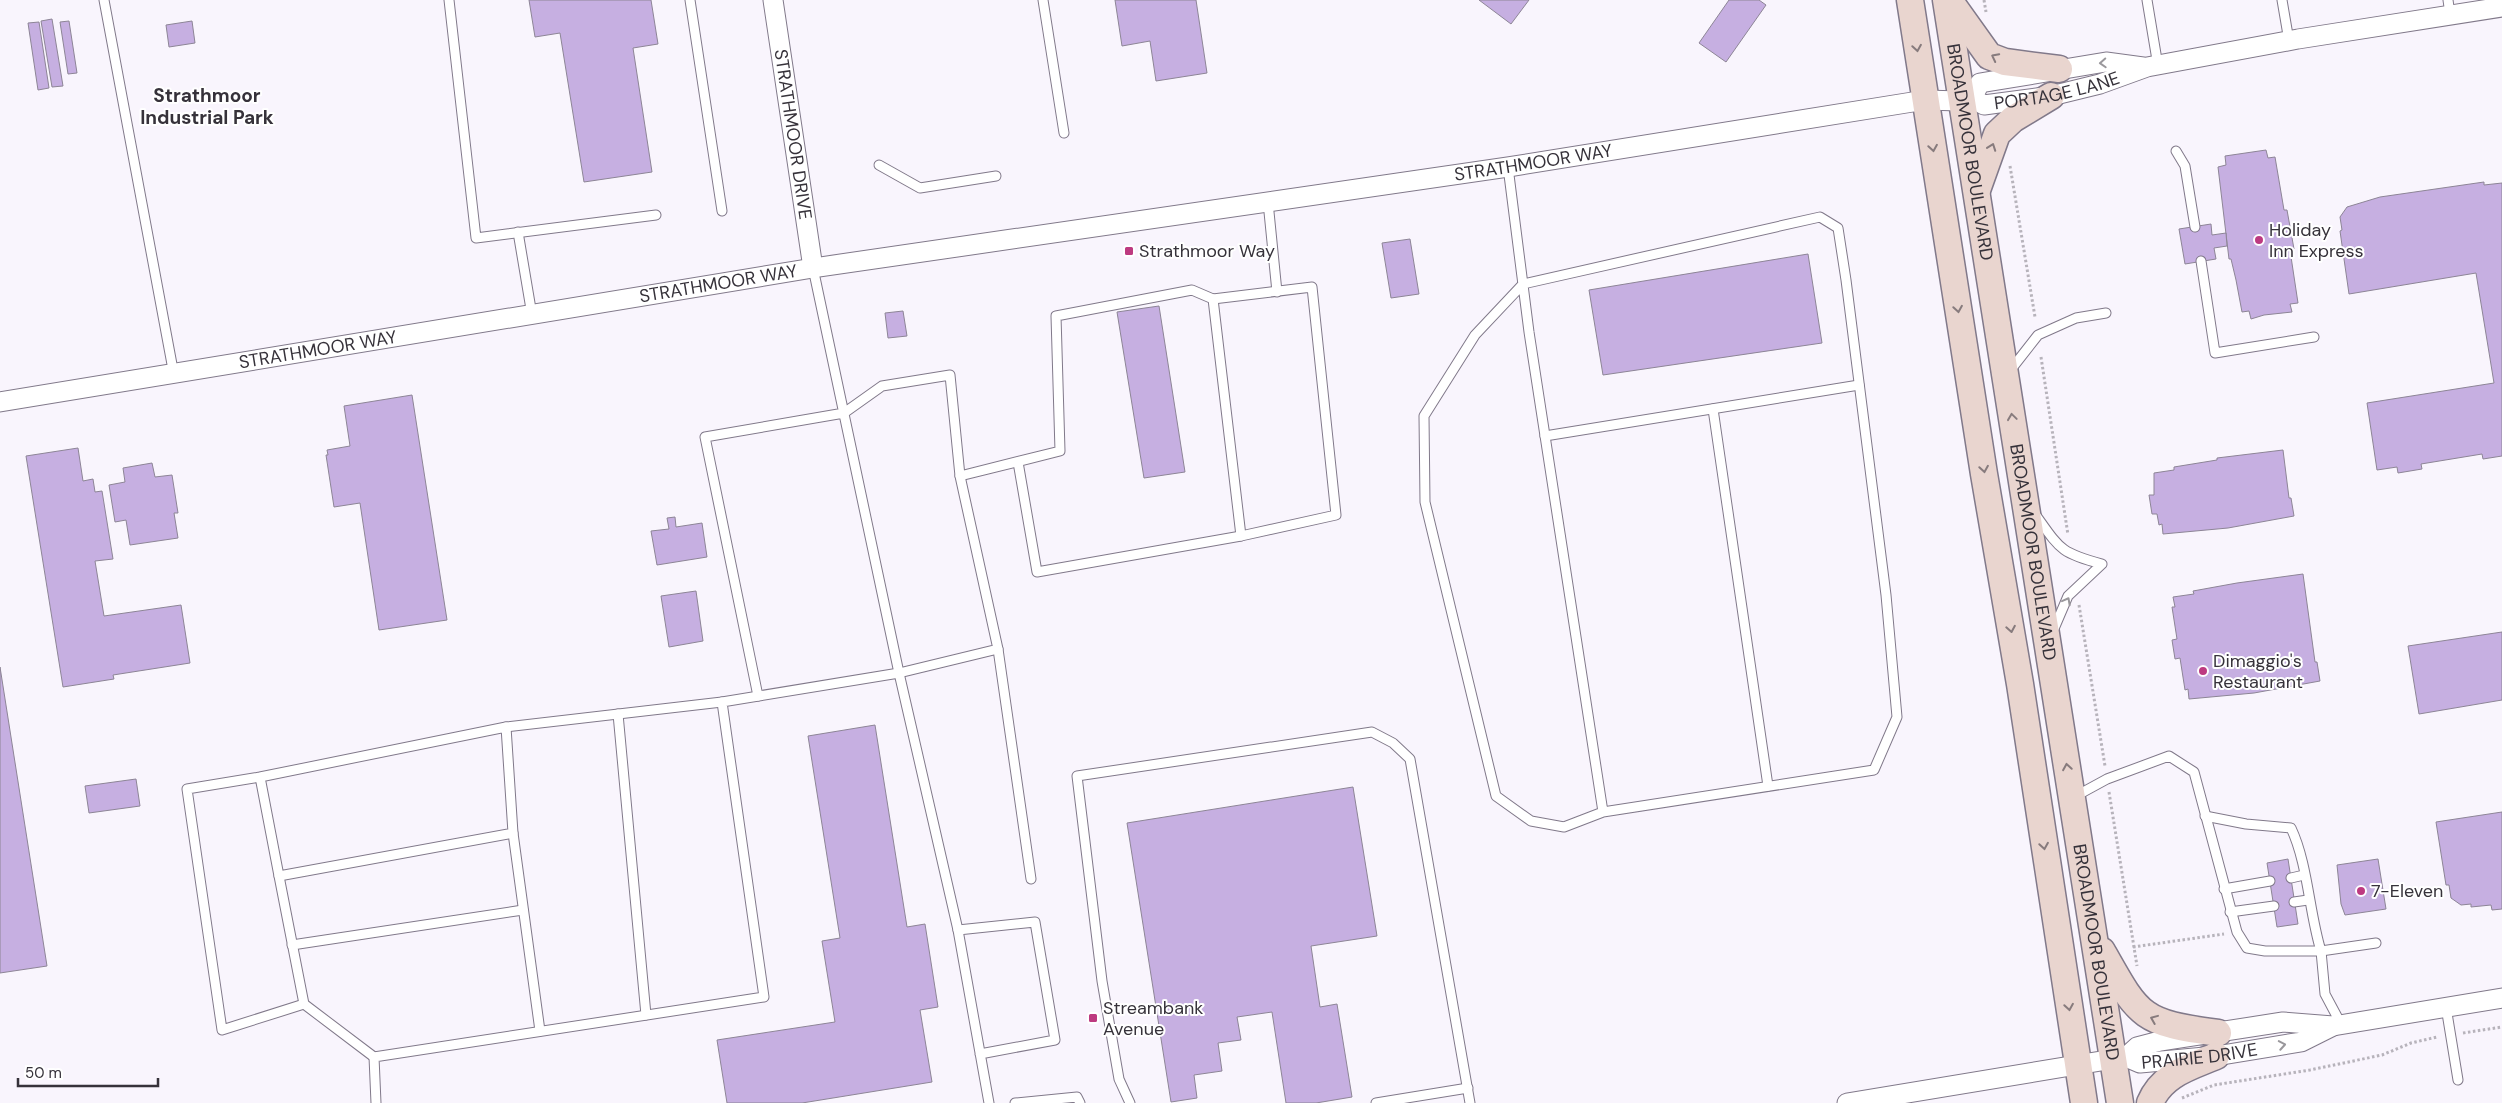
<svg xmlns="http://www.w3.org/2000/svg" width="2502" height="1103" font-family="'DM Sans',sans-serif">
	<style>
		.building { fill: #c6afe1; stroke: #8d8596 }
		.lines { fill: none; stroke-linecap: round; stroke-linejoin: round }
		.service-casing { stroke: #81798a; stroke-width: 11 }
		.minor-casing { stroke: #81798a; stroke-width: 21 }
		.secondary-casing { stroke: #81798a; stroke-width: 29 }
		.path { stroke: #b7b3bb; stroke-width: 3; stroke-dasharray: 2.5 2.5; stroke-linecap: butt }
		.service { stroke: #fff; stroke-width: 9 }
		.minor { stroke: #fff; stroke-width: 19 }
		.secondary { stroke: #e9d5cf; stroke-width: 26 }
		.oneway { stroke: #877b7d }
		.oneway2 { stroke: #9a989c }
		.poi-dot { fill: #bd3a80; stroke: #fff; stroke-width: 2 }
		.labels { text-anchor: middle; dominant-baseline: central; stroke-width: 4; stroke-linejoin: round; paint-order: stroke }
		.street-label { font-size: 18px; fill: #36323a; stroke: #fff }
		.poi-label { font-size: 18px; fill: #36323a; stroke: #fff; text-anchor: start }
		.neighbourhood-label { font-size: 19px; font-weight: bold; fill: #36323a; stroke: #fff }
	</style>
	<rect width="100%" height="100%" fill="#f9f5fd"/>
	<g class="building">
		<polygon points="529,0 651,0 658,44 633,48 652,172 584,182 560,33 535,37"/>
		<polygon points="1115,0 1196,0 1207,73 1156,81 1150,41 1122,46"/>
		<polygon points="1479,0 1529,0 1511,24"/>
		<polygon points="1729,0 1759,0 1766,5 1726,62 1699,43"/>
		<polygon points="52,19 63,86 52,87 41,21"/>
		<polygon points="69,21 77,73 68,74 60,22"/>
		<polygon points="192,21 195,43 169,47 166,25"/>
		<polygon points="39,22 49,88 38,90 28,23"/>
		<polygon points="2266,150 2268,158 2275,157 2284,210 2287,210 2294,249 2290,250 2298,303 2290,304 2292,312 2264,315 2251,319 2249,311 2242,312 2236,280 2231,259 2229,259 2218,167 2226,165 2225,156"/>
		<polygon points="2484,182 2484,185 2502,183 2502,456 2483,459 2482,454 2421,464 2422,469 2398,473 2397,467 2377,470 2367,403 2494,383 2476,273 2349,294 2340,231 2342,230 2340,217 2347,207 2380,197"/>
		<polygon points="2211,224 2212,235 2226,233 2227,246 2214,248 2216,259 2185,264 2179,229"/>
		<polygon points="1410,239 1419,294 1391,298 1382,243"/>
		<polygon points="1808,254 1822,343 1603,375 1589,290"/>
		<polygon points="1159,306 1185,472 1144,478 1117,312"/>
		<polygon points="903,311 907,336 888,338 885,313"/>
		<polygon points="412,395 447,620 379,630 360,503 334,507 326,455 328,455 327,450 350,446 344,406"/>
		<polygon points="78,448 83,481 93,479 95,492 102,491 113,559 95,561 104,616 181,605 190,663 113,675 114,679 63,687 26,456"/>
		<polygon points="2283,450 2289,498 2291,498 2294,516 2228,528 2163,534 2162,524 2159,525 2157,514 2152,514 2149,495 2154,495 2154,473 2174,470 2174,467 2217,460 2217,458"/>
		<polygon points="152,463 155,477 172,475 178,513 174,513 178,538 130,545 126,520 115,522 109,485 125,482 123,468"/>
		<polygon points="675,517 676,527 702,523 707,557 657,565 651,531 669,529 667,518"/>
		<polygon points="2303,574 2315,662 2317,662 2320,681 2254,693 2189,699 2188,689 2185,690 2180,658 2175,659 2172,640 2177,639 2172,607 2175,607 2173,597 2194,594 2193,591 2237,583"/>
		<polygon points="696,591 703,641 669,647 661,596"/>
		<polygon points="2502,632 2502,700 2419,714 2408,646"/>
		<polygon points="0,667 47,966 0,973"/>
		<polygon points="875,725 907,927 925,924 938,1007 920,1010 932,1082 802,1103 727,1103 717,1040 835,1022 822,941 840,938 808,736"/>
		<polygon points="136,779 140,806 89,813 85,786"/>
		<polygon points="1353,787 1377,936 1311,946 1320,1007 1337,1004 1352,1097 1316,1103 1286,1103 1272,1012 1237,1017 1241,1040 1218,1043 1222,1071 1194,1075 1197,1098 1171,1102 1127,823"/>
		<polygon points="2502,812 2502,909 2492,910 2491,905 2471,907 2471,904 2461,905 2451,898 2449,885 2446,885 2436,822"/>
		<polygon points="2288,859 2298,924 2277,927 2267,863"/>
		<polygon points="2378,859 2386,909 2345,915 2341,904 2337,865"/>
	</g>
	<g class="lines">
		<g class="service-casing">
			<g id="service">
				<polyline points="104,0 174,375"/>
				<polyline points="449,0 476,238 656,215"/>
				<polyline points="690,0 722,211"/>
				<polyline points="1043,0 1064,133"/>
				<polyline points="2147,0 2158,66"/>
				<polyline points="2282,0 2289,41"/>
				<polyline points="2448,0 2450,14"/>
				<polyline points="2176,151 2185,166 2195,227"/>
				<polyline points="879,165 920,188 996,176"/>
				<path d="M1508 167C1515 222 1522 277 1529 332L1603 812 1874 770 1897 717 1886 595 1846 280 1838 228 1820 217 1523 284 1475 335 1424 416 1425 502 1496 796 1531 821 1564 827 1603 812"/>
				<polyline points="1268,202 1277,292"/>
				<polyline points="518,232 532,315"/>
				<polyline points="2201,261 2215,353 2314,337"/>
				<polyline points="1213,299 1312,287 1336,515 1241,536"/>
				<polyline points="2009,372 2038,335 2076,318 2106,313"/>
				<polyline points="1713,409 1768,786"/>
				<polyline points="1545,436 1859,385"/>
				<polyline points="960,476 1060,451 1056,316 1192,290 1213,299 1241,536 1037,572 1018,462"/>
				<path d="M2035 514C2060 549 2060 553 2102 564L2068 596 2053 631"/>
				<polyline points="998,649 1031,879"/>
				<polyline points="758,696 705,437 844,413 882,386 950,375 960,476 998,649 899,673 813,268"/>
				<polyline points="618,714 646,1015"/>
				<polyline points="506,727 722,702"/>
				<polyline points="260,777 506,727 513,833 279,876 260,777 187,789 222,1030 304,1004 374,1057"/>
				<polyline points="2074,797 2107,779 2169,756 2194,772 2237,932 2247,948 2265,951 2321,951 2325,994 2341,1024"/>
				<path d="M2205 816 2246 824 2291 828C2308 864 2309 912 2321 951L2376 943"/>
				<polyline points="513,833 540,1031"/>
				<polyline points="279,876 304,1004"/>
				<polyline points="2291,878 2304,875"/>
				<polyline points="2224,889 2270,881"/>
				<polyline points="2294,902 2308,900"/>
				<polyline points="2230,912 2274,906"/>
				<polyline points="292,945 523,910"/>
				<polyline points="2446,1007 2458,1080"/>
				<polyline points="980,1054 1055,1040 1035,922 958,930 989,1103"/>
				<polyline points="376,1103 374,1057 764,997 722,702 899,673 958,930"/>
				<polyline points="1015,1103 1077,1097 1080,1103"/>
				<polyline points="1130,1103 1119,1079 1102,981 1077,776 1372,732 1393,743 1410,759 1470,1103"/>
				<polyline points="1376,1103 1468,1088"/>
			</g>
		</g>
		<g class="minor-casing">
			<g id="minor">
				<path id="s1" d="M773 0 813 268"/>
				<path id="s2" d="M1972 98 1984 105 2051 96 2100 84 2147 67 2298 39 2502 7"/>
				<polyline points="1972,98 1980,83 2106,62 2143,67"/>
				<path id="s3" d="M0 402 813 268 1508 167 1925 100 1960 101 1972 98"/>
				<path id="s4" d="M2126 1057 2140 1063 2216 1056 2301 1042 2333 1026"/>
				<polyline points="1847,1103 2113,1059 2126,1057 2137,1047 2160,1041 2283,1022 2333,1026 2502,998"/>
			</g>
		</g>
		<g class="secondary-casing">
			<g id="secondary">
				<polyline points="1910,0 1984,474 2020,684 2084,1103"/>
				<path id="s5" d="M1946 0 2120 1103"/>
				<polyline points="1949,0 1989,56 2005,62 2059,69"/>
				<polyline points="1977,190 1997,134 2013,119 2051,96"/>
				<path d="M2102 951C2139 1017 2141 1023 2218 1033"/>
				<path d="M2150 1103C2162 1074 2190 1067 2216 1056"/>
			</g>
		</g>
		<g class="path">
			<polyline points="1984,0 1986,12"/>
			<polyline points="2010,166 2035,317"/>
			<polyline points="2041,357 2068,535"/>
			<polyline points="2079,605 2105,766"/>
			<polyline points="2109,792 2137,966"/>
			<polyline points="2133,947 2224,934"/>
			<polyline points="2463,1033 2502,1027"/>
			<polyline points="2182,1098 2214,1085 2310,1070 2382,1055 2411,1043 2437,1037"/>
		</g>
		<use href="#service" class="service"/>
		<use href="#minor" class="minor"/>
		<use href="#secondary" class="secondary"/>
	</g>
	<defs><path id="oneway-chevron" d="M-2-3.5L2.5 0L-2 3.5" fill="none" stroke-width="1.6" stroke-linecap="round" stroke-linejoin="round" transform="scale(1.25)"/></defs>
	<g class="oneway">
		<use href="#oneway-chevron" transform="translate(1917 48) rotate(81)"/>
		<use href="#oneway-chevron" transform="translate(1995 57) rotate(-153)"/>
		<use href="#oneway-chevron" transform="translate(1992 147) rotate(-70)"/>
		<use href="#oneway-chevron" transform="translate(1933 148) rotate(81)"/>
		<use href="#oneway-chevron" transform="translate(1958 309) rotate(81)"/>
		<use href="#oneway-chevron" transform="translate(2012 417) rotate(-98)"/>
		<use href="#oneway-chevron" transform="translate(1984 469) rotate(81)"/>
		<use href="#oneway-chevron" transform="translate(2011 629) rotate(80)"/>
		<use href="#oneway-chevron" transform="translate(2067 767) rotate(-99)"/>
		<use href="#oneway-chevron" transform="translate(2044 846) rotate(81)"/>
		<use href="#oneway-chevron" transform="translate(2069 1007) rotate(81)"/>
		<use href="#oneway-chevron" transform="translate(2154 1019) rotate(-158)"/>
	</g>
	<g class="oneway2">
		<use href="#oneway-chevron" transform="translate(2103 63) rotate(177)"/>
		<use href="#oneway-chevron" transform="translate(2067 601) rotate(-62)"/>
		<use href="#oneway-chevron" transform="translate(2282 1045) rotate(-10)"/>
	</g>
	<g class="poi-dot">
		<circle cx="2259" cy="240" r="5"/>
		<rect x="1124" y="246" width="10" height="10" rx="2.5"/>
		<circle cx="2203" cy="671" r="5"/>
		<circle cx="2361" cy="891" r="5"/>
		<rect x="1088" y="1013" width="10" height="10" rx="2.5"/>
	</g>
	<g class="labels">
		<g class="street-label">
			<text stroke="none"><textPath href="#s2" startOffset="88">PORTAGE LANE</textPath></text>
			<text stroke="none"><textPath href="#s1" startOffset="136">STRATHMOOR DRIVE</textPath></text>
			<text stroke="none"><textPath href="#s5" startOffset="154">BROADMOOR BOULEVARD</textPath></text>
			<text stroke="none"><textPath href="#s3" startOffset="1552">STRATHMOOR WAY</textPath></text>
			<text stroke="none"><textPath href="#s3" startOffset="728">STRATHMOOR WAY</textPath></text>
			<text stroke="none"><textPath href="#s3" startOffset="322">STRATHMOOR WAY</textPath></text>
			<text stroke="none"><textPath href="#s5" startOffset="559">BROADMOOR BOULEVARD</textPath></text>
			<text stroke="none"><textPath href="#s5" startOffset="964">BROADMOOR BOULEVARD</textPath></text>
			<text stroke="none"><textPath href="#s4" startOffset="75">PRAIRIE DRIVE</textPath></text>
		</g>
		<g class="poi-label">
			<text x="2269" y="230">Holiday<tspan x="2269" dy="21">Inn Express</tspan></text>
			<text x="1139" y="251">Strathmoor Way</text>
			<text x="2213" y="661">Dimaggio's<tspan x="2213" dy="21">Restaurant</tspan></text>
			<text x="2371" y="891">7-Eleven</text>
			<text x="1103" y="1008">Streambank<tspan x="1103" dy="21">Avenue</tspan></text>
		</g>
		<g class="neighbourhood-label">
			<text x="207" y="95">Strathmoor<tspan x="207" dy="22">Industrial Park</tspan></text>
		</g>
	</g>
	<path d="M18 1078v8h140v-8" fill="none" stroke="#36323a" stroke-width="2.5"/>
	<text x="25" y="1078" font-size="15" fill="#36323a" stroke="#ffffff" stroke-width="4" paint-order="stroke">50 m</text>
</svg>
